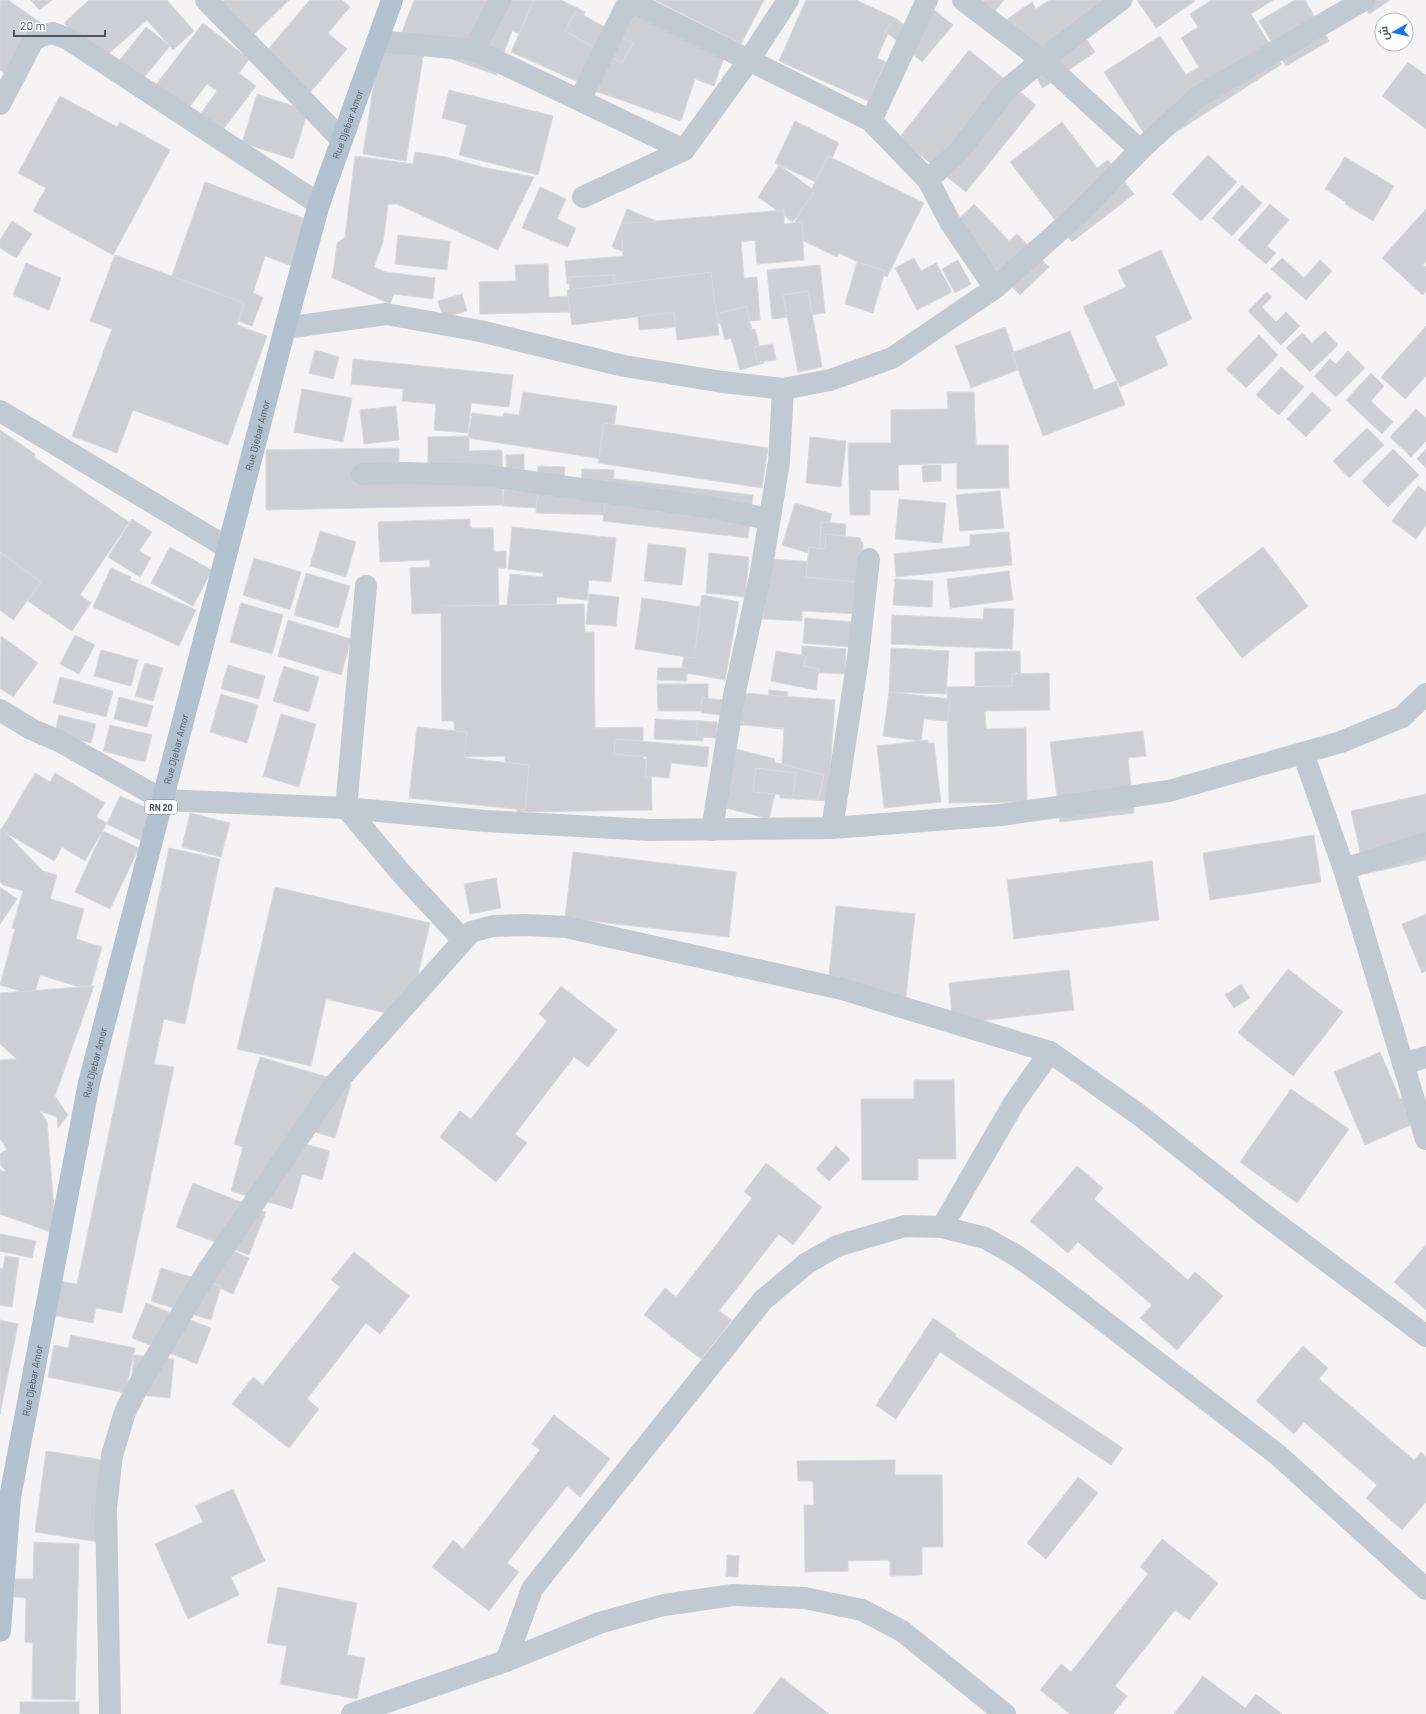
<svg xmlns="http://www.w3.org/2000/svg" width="1426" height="1714" font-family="Barlow,Cairo,sans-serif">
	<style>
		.building { fill: #cdcfd5; stroke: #d7d9de }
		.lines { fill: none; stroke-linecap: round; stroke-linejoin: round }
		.minor { stroke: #c1cad2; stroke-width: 22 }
		.primary { stroke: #b3c2d1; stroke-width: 22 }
		.labels { text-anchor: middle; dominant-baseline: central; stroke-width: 3; stroke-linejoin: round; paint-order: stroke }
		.shield { fill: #fff; stroke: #808990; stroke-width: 1 }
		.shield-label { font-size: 9px; font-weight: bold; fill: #4a5661 }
		.street-label { font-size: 10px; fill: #4a5661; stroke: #fff }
	</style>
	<rect width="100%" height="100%" fill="#f5f3f3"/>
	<g class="building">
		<polygon points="0,0 8,0 51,30 16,81 0,70"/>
		<polygon points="31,0 52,0 39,10"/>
		<polygon points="89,0 167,0 194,31 173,50 147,20 99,62 64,23"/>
		<polygon points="224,0 289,0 245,43 214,11"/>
		<polygon points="310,0 342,0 350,7 328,33 347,49 309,94 263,55"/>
		<polygon points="414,0 542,0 528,37 512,31 496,75 399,40"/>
		<polygon points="534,0 561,0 585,12 577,29 624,50 605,94 511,52"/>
		<polygon points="655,0 764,0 741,44"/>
		<polygon points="806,0 856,0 895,18 877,58 886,62 868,101 779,61"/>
		<polygon points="955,0 1004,0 984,24"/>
		<polygon points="1050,0 1133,0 1083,34 1095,52 1043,88 1000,24 1032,2 1036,9"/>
		<polygon points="1137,0 1194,0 1195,1 1156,28"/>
		<polygon points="1212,0 1273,0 1251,14 1282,64 1153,147 1104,72 1160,36 1186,75 1199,67 1181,38 1198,27 1190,14"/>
		<polygon points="1295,0 1305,0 1329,41 1286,66 1259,21"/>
		<polygon points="1359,0 1390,0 1369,14"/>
		<polygon points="923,1 953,25 922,62 885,31 896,18 904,25"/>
		<polygon points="628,9 729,43 714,86 695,79 681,121 584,87"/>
		<polygon points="576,11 633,43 622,63 565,31"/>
		<polygon points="203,23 249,59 239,73 256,86 223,130 201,113 217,91 207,84 184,114 152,90"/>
		<polygon points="146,27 170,46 141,81 118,62"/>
		<polygon points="380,44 424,51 406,161 363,154"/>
		<polygon points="969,50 1036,105 966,192 899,138"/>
		<polygon points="1408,62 1426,75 1426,129 1382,96"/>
		<polygon points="449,90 553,116 538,175 459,155 467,125 442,118"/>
		<polygon points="257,94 308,111 293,159 242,143"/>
		<polygon points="60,96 117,127 120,122 170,150 113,255 33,211 46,188 18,173"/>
		<polygon points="795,121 839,143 820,184 775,163"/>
		<polygon points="1062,122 1097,168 1108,160 1134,194 1072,242 1010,162"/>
		<polygon points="415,152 446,157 482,167 534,177 498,250 397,204 388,204 383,242 374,267 385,272 435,278 433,299 394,294 390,304 331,277 333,273 337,243 345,237 355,156 413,164"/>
		<polygon points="1208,155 1237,182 1201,221 1172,194"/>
		<polygon points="828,156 924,203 887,277 839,253 837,257 789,234"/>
		<polygon points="1345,157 1394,186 1373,221 1345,204 1346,202 1325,189"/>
		<polygon points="779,165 815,191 793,222 758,197"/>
		<polygon points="205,182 311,221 295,267 265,256 253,293 263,297 252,326 165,295"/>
		<polygon points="1242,185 1262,203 1232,236 1212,218"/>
		<polygon points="540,187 566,199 557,219 576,228 568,247 522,228"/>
		<polygon points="974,204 1009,241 1017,234 1049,267 1020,295 953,224"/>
		<polygon points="1270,204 1289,220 1267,246 1276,253 1266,264 1238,240"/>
		<polygon points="627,209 700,239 687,271 682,269 673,291 642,279 649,262 612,247"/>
		<polygon points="1426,209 1426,261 1423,265 1426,267 1426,291 1423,295 1382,258"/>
		<polygon points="784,210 784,224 802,222 804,260 757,264 755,240 741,242 744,278 757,277 760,320 639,330 636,293 657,291 657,282 608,286 608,281 567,284 565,261 623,256 621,224"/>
		<polygon points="12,221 32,234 16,258 0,248 0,240"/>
		<polygon points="398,235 450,241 447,270 395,264"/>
		<polygon points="1161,250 1192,319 1155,336 1168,365 1120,387 1083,307 1126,287 1118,270"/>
		<polygon points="115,255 244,303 237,325 267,336 228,445 133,410 117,453 72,436 112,329 90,321"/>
		<polygon points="914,258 921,271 936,263 952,292 917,310 895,268"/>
		<polygon points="1282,258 1304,278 1320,260 1332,271 1306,300 1271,269"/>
		<polygon points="958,260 971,284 955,293 942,269"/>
		<polygon points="857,262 885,271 873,313 845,304"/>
		<polygon points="26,263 61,278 49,310 13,295"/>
		<polygon points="548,264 549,297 570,296 569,277 614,275 616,311 480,314 479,282 516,281 515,265"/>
		<polygon points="820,265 825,313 772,319 767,270"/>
		<polygon points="711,272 719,335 677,340 674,312 572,325 567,290"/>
		<polygon points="808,291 822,367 798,372 783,295"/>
		<polygon points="1267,292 1272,297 1262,307 1276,322 1286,312 1300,326 1281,345 1248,311"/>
		<polygon points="462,294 467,311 443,318 438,301"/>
		<polygon points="746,306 752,330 755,329 764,363 740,370 731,338 725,340 718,314"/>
		<polygon points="1426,326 1426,376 1405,399 1381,377"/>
		<polygon points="1005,327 1020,369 971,388 955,346"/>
		<polygon points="1070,331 1094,390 1116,381 1125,405 1043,436 1012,353"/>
		<polygon points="1325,331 1338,345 1310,372 1286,348 1302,333 1312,343"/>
		<polygon points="1259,335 1278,355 1246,388 1226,369"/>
		<polygon points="773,344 776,360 757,362 754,347"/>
		<polygon points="315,350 339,357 333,379 309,373"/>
		<polygon points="1348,351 1365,368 1336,397 1314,376 1330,359 1336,364"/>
		<polygon points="353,359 513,375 509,407 471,403 468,433 434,430 436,404 402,401 403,389 351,384"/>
		<polygon points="1281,367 1304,387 1279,415 1256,395"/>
		<polygon points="1371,373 1384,386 1371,401 1393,422 1382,434 1346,400"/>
		<polygon points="302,389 352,398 343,442 294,432"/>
		<polygon points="523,392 617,406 609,460 468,438 472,413 503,417 504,413 519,415"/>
		<polygon points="947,392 974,392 976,445 1008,445 1009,488 957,489 957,463 898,465 899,490 870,490 870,515 850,515 848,443 891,443 891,410 948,409"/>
		<polygon points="1312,392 1331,410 1306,437 1287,419"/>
		<polygon points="396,406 399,440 364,444 360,410"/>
		<polygon points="1416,409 1426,418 1426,441 1411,457 1390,437"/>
		<polygon points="604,423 768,448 762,488 598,463"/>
		<polygon points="1367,428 1384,445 1349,478 1333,461"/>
		<polygon points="0,430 35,454 34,457 129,522 80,595 91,603 72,631 0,582"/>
		<polygon points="469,436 469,451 502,450 503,505 266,510 266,450 399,448 399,473 428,472 428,437"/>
		<polygon points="810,437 846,441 841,487 806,483"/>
		<polygon points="1393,449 1419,475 1388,507 1362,481"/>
		<polygon points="1426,449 1426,468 1417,459"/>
		<polygon points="524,454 524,481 507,482 506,455"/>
		<polygon points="941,465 941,481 923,482 922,466"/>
		<polygon points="538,466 565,467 564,492 581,493 582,469 614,470 612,515 536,513"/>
		<polygon points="608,478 753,495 748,538 603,521"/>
		<polygon points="1418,486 1426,492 1426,525 1416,539 1392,521"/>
		<polygon points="504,489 538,493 536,508 503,506"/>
		<polygon points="1000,491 1004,528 960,531 956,495"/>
		<polygon points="899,499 946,503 942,543 895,539"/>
		<polygon points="795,503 832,514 819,556 782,545"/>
		<polygon points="132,519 152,532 139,551 151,558 140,577 108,557"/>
		<polygon points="470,519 470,528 493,528 494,552 506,551 506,568 498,568 499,611 412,614 410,568 430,567 430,560 380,562 378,522"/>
		<polygon points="821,522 846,524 845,541 863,542 859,614 802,611 802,621 763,619 767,559 819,562"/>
		<polygon points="512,527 616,538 611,582 589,580 587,600 557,597 554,622 506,617 510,574 543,577 543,573 508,569"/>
		<polygon points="320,531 356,542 346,577 310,566"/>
		<polygon points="1009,532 1012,565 896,577 894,554 970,546 970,535"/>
		<polygon points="826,534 861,538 856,582 806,577 809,547 825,549"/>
		<polygon points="648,544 686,548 682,585 644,581"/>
		<polygon points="170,547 212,570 193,606 151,583"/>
		<polygon points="1263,547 1308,606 1242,658 1196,598"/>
		<polygon points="0,552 41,582 13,620 0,610"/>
		<polygon points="709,553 749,557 745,597 706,593"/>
		<polygon points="254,558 301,572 290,610 243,595"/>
		<polygon points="111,568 131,577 130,580 196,610 179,646 93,607"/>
		<polygon points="1009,571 1013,600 950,608 947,579"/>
		<polygon points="306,573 350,586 338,628 294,615"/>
		<polygon points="895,579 933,581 932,607 893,605"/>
		<polygon points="589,594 619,597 616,626 586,624"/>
		<polygon points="702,595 739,602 725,680 681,672 685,650 692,651"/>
		<polygon points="642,598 701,607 694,658 635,649"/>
		<polygon points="241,603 283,615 272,654 230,642"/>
		<polygon points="584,604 585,632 594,632 595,728 643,727 643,759 651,759 652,810 517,812 517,800 506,799 505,756 455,757 454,721 442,721 441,606"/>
		<polygon points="984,608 1014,609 1012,649 891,644 892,615 983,619"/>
		<polygon points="805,618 853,622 851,647 803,643"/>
		<polygon points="288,620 351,639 341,675 278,656"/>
		<polygon points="75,635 95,645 79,674 60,664"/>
		<polygon points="1,636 38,663 13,697 0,688"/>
		<polygon points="802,646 846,649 845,674 801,672"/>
		<polygon points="891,648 949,651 946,694 889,692"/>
		<polygon points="101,650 138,660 131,686 94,676"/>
		<polygon points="776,651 806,656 804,666 819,669 816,690 771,681"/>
		<polygon points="1020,651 1021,699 975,700 975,652"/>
		<polygon points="145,663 163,668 153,701 135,696"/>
		<polygon points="228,665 265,676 259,699 221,689"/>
		<polygon points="284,666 319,677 309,712 273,701"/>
		<polygon points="658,668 687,668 687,681 657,680"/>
		<polygon points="1049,673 1050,710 985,711 986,729 1026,728 1027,802 949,803 947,687 1012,686 1012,674"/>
		<polygon points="60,677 113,691 106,717 53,703"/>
		<polygon points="657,684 708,684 708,711 658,711"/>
		<polygon points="769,690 788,692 783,729 764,727"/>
		<polygon points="889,692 950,699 947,721 924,719 921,741 883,736"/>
		<polygon points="741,693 835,700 828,801 780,798 784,728 739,725"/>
		<polygon points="221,694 258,705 247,743 210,732"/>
		<polygon points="119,697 153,706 147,727 114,719"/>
		<polygon points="702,698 725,700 724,715 701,713"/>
		<polygon points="281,714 316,724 299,787 263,776"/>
		<polygon points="59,715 96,724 91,743 55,734"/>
		<polygon points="655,719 703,721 703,741 654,739"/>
		<polygon points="697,721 717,722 717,738 697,737"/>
		<polygon points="110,725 152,735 145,762 103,751"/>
		<polygon points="417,727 467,732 464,758 529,765 525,810 409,798"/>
		<polygon points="1143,731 1146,756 1128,758 1134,813 1060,822 1050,742"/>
		<polygon points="615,739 709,747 707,767 671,763 669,778 645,776 647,757 614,754"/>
		<polygon points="928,740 928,743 934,743 941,802 884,808 877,746"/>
		<polygon points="736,749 775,759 774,762 824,775 818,800 776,790 769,819 722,807"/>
		<polygon points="756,768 796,773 793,796 753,792"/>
		<polygon points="35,773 50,782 55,773 105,803 96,817 107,823 85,861 62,847 54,861 1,830"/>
		<polygon points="1426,794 1426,860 1365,874 1351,811"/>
		<polygon points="120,796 154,811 140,840 107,824"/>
		<polygon points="190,813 230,823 221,857 182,847"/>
		<polygon points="0,829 3,830 43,871 57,875 50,899 84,909 76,939 102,947 90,990 40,975 34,995 0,985 15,929 12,928 23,891 3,885 0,882"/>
		<polygon points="103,831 139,848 110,909 75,892"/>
		<polygon points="1314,835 1321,882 1210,900 1203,853"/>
		<polygon points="169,848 220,859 185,1024 164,1019 154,1064 174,1067 122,1313 96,1308 93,1323 52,1315 59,1281 77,1284"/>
		<polygon points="573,852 736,872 729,937 565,918"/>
		<polygon points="1152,861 1159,920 1014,939 1007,880"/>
		<polygon points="496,878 501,908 470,914 464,884"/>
		<polygon points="0,887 17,899 0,924"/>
		<polygon points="275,887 430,923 408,1018 326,999 311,1066 237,1049"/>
		<polygon points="836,906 915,914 905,1005 827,996"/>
		<polygon points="1426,914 1426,971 1422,973 1402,924"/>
		<polygon points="1288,969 1343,1012 1293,1076 1238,1033"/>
		<polygon points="1069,970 1074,1010 953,1024 949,983"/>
		<polygon points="1241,984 1250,998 1234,1008 1225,995"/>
		<polygon points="94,986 55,1096 68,1115 58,1128 57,1117 40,1111 47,1121 56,1234 0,1214 0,1170 6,1172 0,1164 0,1154 7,1149 0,1139 0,1060 17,1059 0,1044 0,993"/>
		<polygon points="561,986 617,1030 588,1067 574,1057 515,1134 527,1143 496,1182 440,1137 460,1111 471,1119 547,1021 539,1014"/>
		<polygon points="1380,1052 1400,1099 1409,1096 1420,1121 1365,1145 1334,1072"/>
		<polygon points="260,1057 351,1084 335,1138 298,1127 294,1141 330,1151 322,1180 302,1174 292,1209 231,1191 243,1147 234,1144"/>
		<polygon points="914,1080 954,1080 956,1159 918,1159 918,1180 862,1180 861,1099 914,1099"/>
		<polygon points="1291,1089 1349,1129 1297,1203 1240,1162"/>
		<polygon points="836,1146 850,1159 829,1181 816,1169"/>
		<polygon points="766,1163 822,1207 793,1245 779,1234 719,1311 732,1320 701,1359 644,1315 665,1288 676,1297 752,1198 744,1192"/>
		<polygon points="1077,1166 1103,1188 1094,1199 1188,1280 1195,1272 1223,1296 1177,1350 1140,1318 1152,1305 1078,1242 1068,1253 1030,1221"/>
		<polygon points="193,1183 266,1212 249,1255 176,1227"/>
		<polygon points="0,1234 36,1241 32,1258 0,1251"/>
		<polygon points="217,1244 249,1258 233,1294 201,1280"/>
		<polygon points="1426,1245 1426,1310 1394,1282"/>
		<polygon points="354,1252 409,1296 380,1334 366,1323 307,1399 319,1409 289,1448 232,1404 253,1377 263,1385 340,1287 331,1280"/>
		<polygon points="5,1256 19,1258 12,1307 0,1305 0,1268 3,1269"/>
		<polygon points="161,1268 221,1286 211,1320 151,1301"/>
		<polygon points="146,1303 211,1328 197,1364 132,1338"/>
		<polygon points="933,1318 956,1334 955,1336 1123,1448 1111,1465 940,1352 896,1419 876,1405"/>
		<polygon points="0,1320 18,1324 0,1414"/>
		<polygon points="71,1335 135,1348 125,1393 48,1377 54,1345 68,1348"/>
		<polygon points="1303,1346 1328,1368 1319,1379 1414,1460 1421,1452 1426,1457 1426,1502 1402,1530 1366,1498 1377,1485 1304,1422 1294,1434 1256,1401"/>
		<polygon points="134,1355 174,1359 170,1398 130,1394"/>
		<polygon points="554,1415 610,1459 580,1497 567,1486 507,1563 519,1572 489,1611 432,1567 453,1540 463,1549 540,1450 532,1444"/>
		<polygon points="46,1451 110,1461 99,1542 35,1532"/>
		<polygon points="895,1460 895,1475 942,1475 943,1547 922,1547 922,1575 890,1576 890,1560 848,1561 848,1571 805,1572 804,1505 814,1505 813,1481 798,1481 797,1461"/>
		<polygon points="1078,1477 1098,1493 1046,1559 1027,1543"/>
		<polygon points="233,1489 265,1561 231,1577 239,1595 188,1619 155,1544 203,1522 195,1506"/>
		<polygon points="1162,1539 1218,1583 1189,1620 1175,1610 1115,1686 1127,1696 1113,1714 1070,1714 1040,1690 1061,1664 1071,1672 1148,1574 1140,1567"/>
		<polygon points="34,1542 79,1544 75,1700 32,1699 33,1643 25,1642 26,1598 14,1597 15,1579 33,1579"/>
		<polygon points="727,1555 739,1556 738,1577 726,1576"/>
		<polygon points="278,1587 357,1603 347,1655 365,1658 357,1699 280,1684 287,1646 267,1643"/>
		<polygon points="1203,1676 1245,1708 1256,1694 1282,1714 1174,1714"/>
		<polygon points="781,1677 829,1714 753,1714"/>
		<rect x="20" y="1702" width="59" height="12"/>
	</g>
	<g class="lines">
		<g class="minor">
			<polyline points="206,0 342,140"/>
			<polyline points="628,0 871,121 928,180 950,222 995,288"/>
			<polyline points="963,0 1042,60 1140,150"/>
			<polyline points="378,41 474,50 684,150"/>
			<polyline points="474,50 500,0"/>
			<polyline points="580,100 629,0"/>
			<polyline points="0,104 33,41 41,36 53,33 68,39 319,204"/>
			<polyline points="871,121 927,0"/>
			<polyline points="928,180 959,151 1006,90 1042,60 1121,0"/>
			<polyline points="583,197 684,150 749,60 788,0"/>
			<polyline points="285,328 386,314 480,331 624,366 723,382 783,389 830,380 892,358 995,288 1077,215 1140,150 1199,96 1364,0"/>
			<polyline points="0,411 228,548"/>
			<polyline points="362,474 404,473 483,475 708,507 769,519"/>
			<polyline points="366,586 346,808 402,874 463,940"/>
			<polyline points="0,710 31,729 61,742 163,800 346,808 485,821 650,830 832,828 1001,815 1169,791 1341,742 1402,717 1426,694"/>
			<polyline points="1303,753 1344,869 1426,1139"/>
			<polyline points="832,828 858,658 869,559"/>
			<polyline points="712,830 734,696 761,572 779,462 783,389"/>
			<polyline points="1344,869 1426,843"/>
			<polyline points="1403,1064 1426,1057"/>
			<polyline points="942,1227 1014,1103 1050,1052"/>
			<polyline points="506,1661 532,1589 763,1300 807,1263 837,1246 905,1226 942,1227 985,1238 1017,1256 1048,1278 1278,1455 1426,1589"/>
			<polyline points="110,1714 106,1508 112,1455 125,1412 136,1390 207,1272 335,1084 471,932 493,926 525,925 566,927 842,989 1050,1052 1138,1114 1261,1212 1426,1336"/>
			<polyline points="352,1714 506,1661 599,1623 664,1605 733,1595 805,1598 862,1610 902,1631 1005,1714"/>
		</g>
		<path class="primary" id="s1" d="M0 1631 10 1497 89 1083 285 328 319 204 392 0"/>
	</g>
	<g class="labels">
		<rect class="shield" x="145" y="800" width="32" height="14" rx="3"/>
		<g class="shield-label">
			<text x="161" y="807">RN 20</text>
		</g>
		<g class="street-label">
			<text stroke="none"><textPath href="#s1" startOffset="1549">Rue Djebar Amor</textPath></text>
			<text stroke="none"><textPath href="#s1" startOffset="1225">Rue Djebar Amor</textPath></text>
			<text stroke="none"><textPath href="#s1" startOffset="901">Rue Djebar Amor</textPath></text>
			<text stroke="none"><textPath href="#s1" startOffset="577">Rue Djebar Amor</textPath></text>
			<text stroke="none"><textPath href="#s1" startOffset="253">Rue Djebar Amor</textPath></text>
		</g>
	</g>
	<g transform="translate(1394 32) rotate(262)"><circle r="19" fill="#ffffff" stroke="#b7bbc0"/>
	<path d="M0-3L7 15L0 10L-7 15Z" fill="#1a73e8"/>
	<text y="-6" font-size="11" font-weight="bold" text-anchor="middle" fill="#4a5661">ش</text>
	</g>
	<path d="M14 30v6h91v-6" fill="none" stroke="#4a5661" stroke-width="2"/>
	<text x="20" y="30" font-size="12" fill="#4a5661" stroke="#ffffff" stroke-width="3" paint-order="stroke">20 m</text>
</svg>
